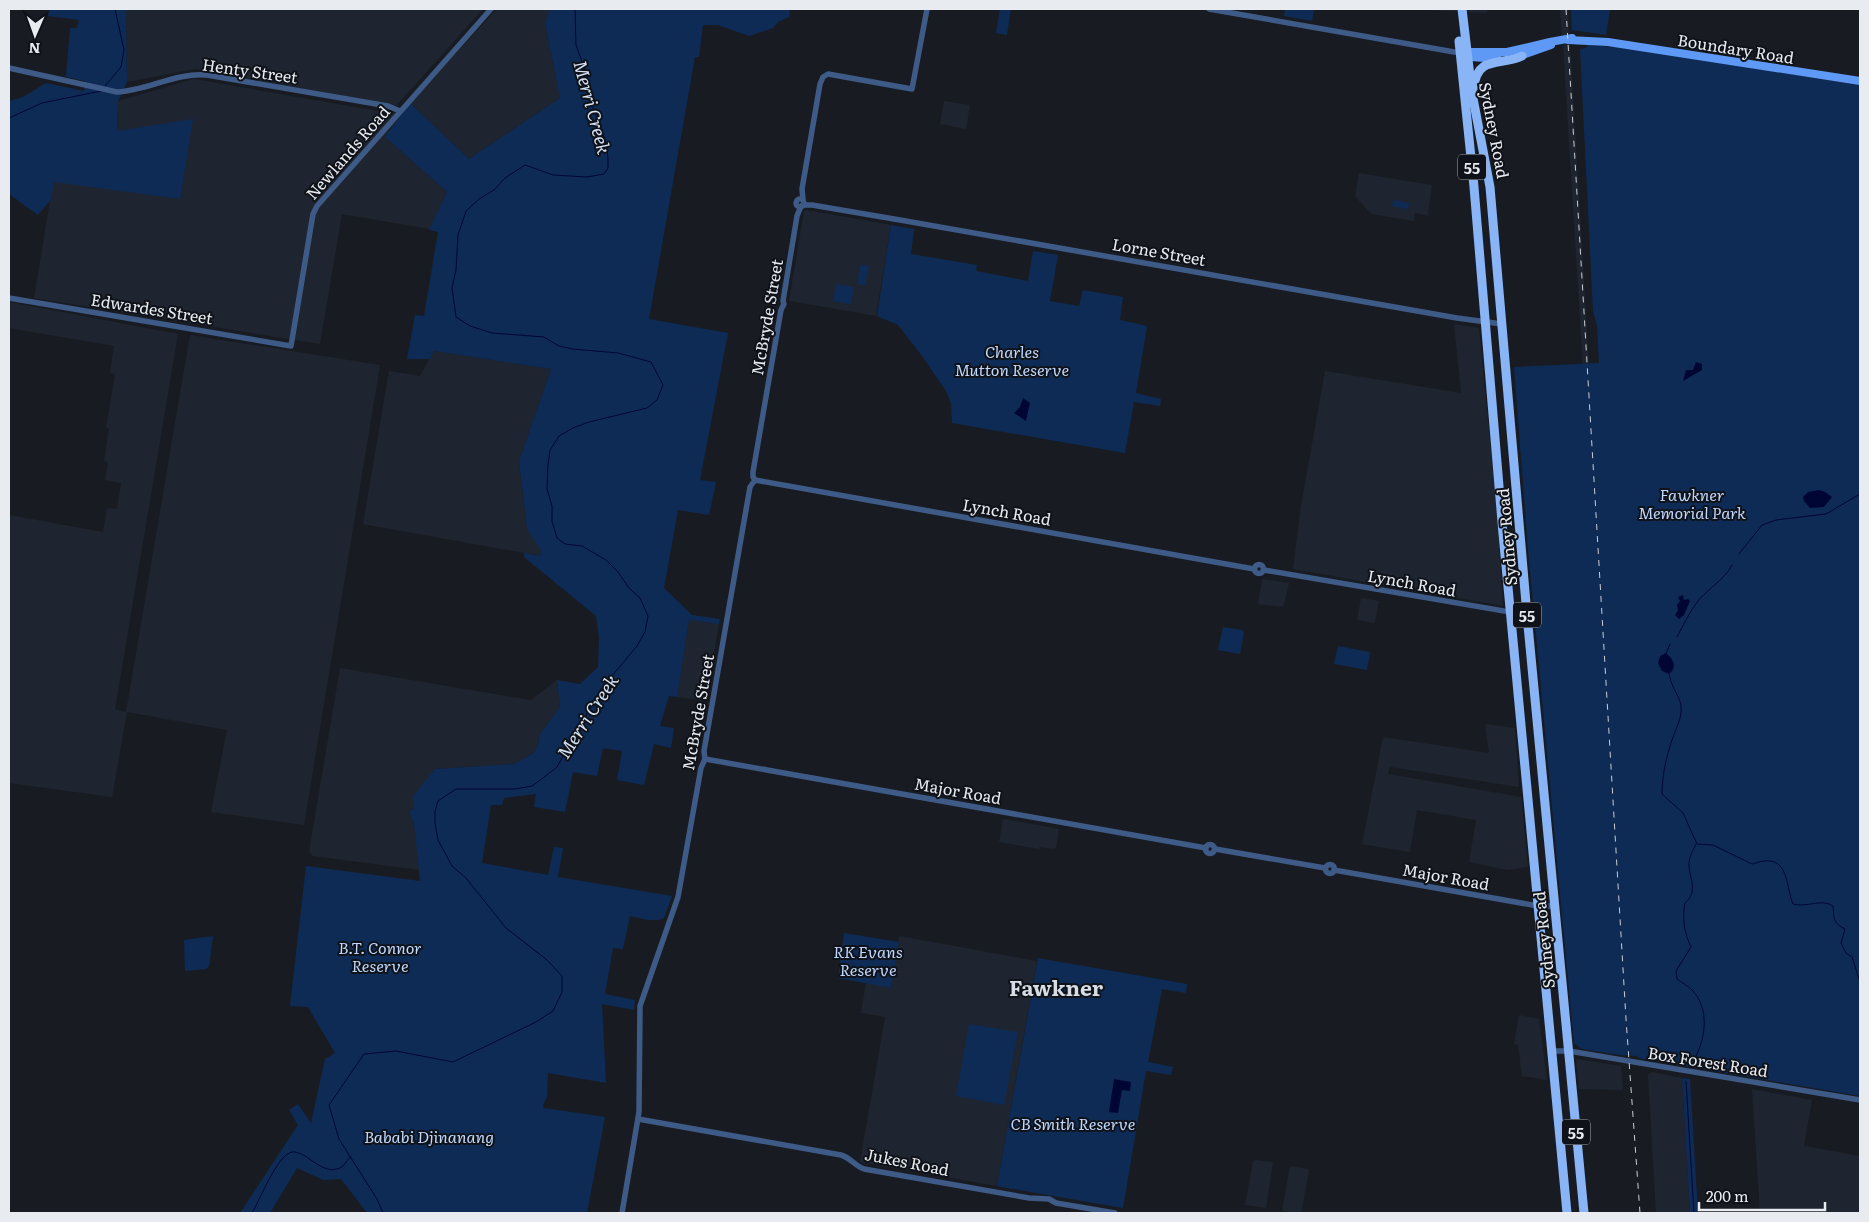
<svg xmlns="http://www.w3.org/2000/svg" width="1869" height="1222" font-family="Literata,serif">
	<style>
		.built { fill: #1e2530 }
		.green { fill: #0e2b56 }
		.water { fill: #000634 }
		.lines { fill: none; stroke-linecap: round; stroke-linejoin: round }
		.stream { stroke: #000634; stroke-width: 1 }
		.minor { stroke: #3e5b87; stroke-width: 5.5 }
		.major { stroke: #5e99f5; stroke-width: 8 }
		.highway { stroke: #89b4f6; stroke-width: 9 }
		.rail { stroke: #cacdd2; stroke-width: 1; stroke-dasharray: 6 6; stroke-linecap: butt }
		.labels { text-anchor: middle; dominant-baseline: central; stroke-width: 4; stroke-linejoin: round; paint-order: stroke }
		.shield { fill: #0f1319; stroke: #a7aab0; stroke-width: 1 }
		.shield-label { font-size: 15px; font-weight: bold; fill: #e8ebf0 }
		.street-label { font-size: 16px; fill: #e8ebf0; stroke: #0f1319 }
		.park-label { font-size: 16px; font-style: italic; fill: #c0d8fe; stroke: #0f1319 }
		.water-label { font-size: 18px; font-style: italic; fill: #d6e2f5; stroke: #0f1319 }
		.district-label { font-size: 21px; font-weight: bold; fill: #d7dde5; stroke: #0f1319 }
	</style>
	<rect width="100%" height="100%" fill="#181c22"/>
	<g class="built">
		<polygon points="126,9 483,9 396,106 195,69 127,82"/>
		<polygon points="497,9 550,9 545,24 560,98 469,159 410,103"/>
		<polygon points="1427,9 1488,9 1487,13 1427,10"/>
		<polygon points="1560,9 1568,9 1569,36 1562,37"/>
		<polygon points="1570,44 1592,416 1586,416 1563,45"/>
		<polygon points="194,79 401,115 385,137 447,192 430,229 342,214 320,344 34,298 53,182 117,131 118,101"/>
		<polygon points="944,101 970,105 966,129 940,124"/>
		<polygon points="1359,173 1432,185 1428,214 1429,216 1415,213 1414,221 1371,214 1355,196"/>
		<polygon points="806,210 891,225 876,316 789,301 804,211"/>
		<polygon points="9,302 178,334 115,709 126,712 190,335 380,365 304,825 211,812 227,730 127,712 112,797 9,783 9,515 103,532 107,508 117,509 121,483 105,480 108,462 104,461 109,428 106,428 115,374 110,373 114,346 9,328"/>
		<polygon points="1454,324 1479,328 1497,514 1503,606 1293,569 1301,506 1325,371 1461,393"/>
		<polygon points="434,351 551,369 519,461 527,529 542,551 541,556 363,524 389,371 420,376"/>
		<polygon points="1262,579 1289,583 1283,607 1258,604"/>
		<polygon points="1361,598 1379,601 1375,623 1357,620"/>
		<polygon points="689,619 719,624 706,701 677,697"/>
		<polygon points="340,668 531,700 557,680 560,707 539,735 538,746 532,754 514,764 435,769 414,808 409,812 414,824 420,870 313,856 309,852"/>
		<polygon points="1485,724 1515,728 1519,787 1390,767 1388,774 1521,797 1528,867 1508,870 1469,862 1476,820 1417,810 1410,852 1362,844 1383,737 1489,753"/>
		<polygon points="1003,819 1059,829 1056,847 1054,849 1039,847 1039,849 999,842"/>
		<polygon points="899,936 1037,961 997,1186 860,1162 885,1017 861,1013 866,983 891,988"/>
		<polygon points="1519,1015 1539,1019 1547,1080 1522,1076 1518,1045 1514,1044"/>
		<polygon points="1576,1059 1621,1066 1623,1090 1579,1089"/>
		<polygon points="1652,1072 1682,1078 1690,1213 1656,1213 1648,1075"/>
		<polygon points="1752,1089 1812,1100 1804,1146 1860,1156 1860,1213 1760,1213"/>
		<polygon points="1256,1160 1273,1162 1266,1208 1245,1205 1253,1161"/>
		<polygon points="1290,1166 1308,1169 1309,1171 1301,1213 1282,1211"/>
	</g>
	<g class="green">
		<polygon points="49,9 126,9 127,82 118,101 117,131 193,119 180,199 54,182 51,199 38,215 9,194 9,101 23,97 46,83 84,91 85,81 66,77 70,28 77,28 79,20 48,16"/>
		<path d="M550 9H790L789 17 778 22 773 28 749 36 718 25H703L699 57H695L649 319 728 333 700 480 716 482 709 515 678 510 664 588 692 615 720 619 719 624 689 620 677 697 669 696 660 726 674 728 671 748 654 744 644 785 617 780 622 751 603 748 597 776 573 772 565 812 534 807 536 794 504 798 502 805H491L482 863 548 875 554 847 563 848 558 877 672 896 664 918C654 923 640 918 630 916L623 949 613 948 605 994 635 1000 634 1010 602 1004 606 1083 548 1073 547 1097 543 1105 544 1108 605 1117 587 1213H367L341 1179 323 1180 297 1168 270 1213H240L298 1125 289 1110 298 1104 311 1123 325 1059 335 1053 308 1007 290 1006 306 866 420 881 414 824 409 812 414 808V795L435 769 514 764 532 754 538 746 539 735 560 707 557 680 580 684 598 667 599 637 596 616 524 557V553L540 556 541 551 527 529 519 461 551 369 434 351 430 359H407L415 315 424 316 438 232 429 230 447 192 385 137 410 103 469 159 560 98 545 23Z"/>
		<polygon points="1000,9 1011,9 1007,35 996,33"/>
		<polygon points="1285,9 1314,9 1312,21 1284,16"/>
		<polygon points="1571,9 1610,9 1606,35 1572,30"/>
		<polygon points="1588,45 1612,47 1615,46 1860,85 1860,1096 1638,1058 1637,1056 1620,1055 1582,1049 1574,1043 1528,548 1514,367 1599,363 1597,326 1593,311 1580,49 1586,48"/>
		<polygon points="1393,200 1409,203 1408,209 1392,206"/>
		<polygon points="891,225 914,229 911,254 977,265 976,271 1028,281 1033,251 1058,255 1050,301 1079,306 1083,290 1123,297 1120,320 1147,326 1136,393 1161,399 1160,406 1134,402 1125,453 952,423 951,403 946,391 922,356 898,325 877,316"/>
		<polygon points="860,265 869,266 865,286 857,284"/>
		<polygon points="836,284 854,287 851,304 833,301"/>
		<polygon points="1223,627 1242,630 1244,632 1240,654 1218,650"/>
		<polygon points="1338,646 1370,652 1367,670 1334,664"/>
		<polygon points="844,933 899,942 891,988 838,978"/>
		<polygon points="213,936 209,966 206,969 185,971 184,940"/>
		<polygon points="1038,958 1187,984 1186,993 1162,989 1148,1062 1173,1067 1171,1075 1146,1071 1123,1208 996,1186 997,1186"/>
		<polygon points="969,1024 1018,1032 1004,1105 956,1096"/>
		<polygon points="1682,1078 1690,1079 1698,1213 1690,1213"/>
	</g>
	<g class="water">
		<polygon points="1696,362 1702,364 1702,370 1683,381 1686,370 1693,370"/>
		<polygon points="1023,398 1030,403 1026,421 1014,413 1020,407"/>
		<polygon points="1819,490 1825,492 1832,497 1824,507 1810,508 1804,501 1803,497 1808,492"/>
		<polygon points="1683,595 1684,600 1688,599 1690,601 1684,615 1679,619 1675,615 1678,610 1677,605 1680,601 1678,597"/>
		<path d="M1666 653C1673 659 1678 667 1669 674L1662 671 1658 663 1660 656Z"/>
		<polygon points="1114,1079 1131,1082 1130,1091 1122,1090 1118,1113 1109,1112"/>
	</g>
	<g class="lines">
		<g class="stream">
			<polyline points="105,86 121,67 124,50 115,9"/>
			<polyline points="9,118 42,103 101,91"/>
			<polyline points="1739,554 1762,525 1776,520 1826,514 1860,494"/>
			<path d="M1677 637C1683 626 1688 615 1695 605 1705 590 1724 581 1732 565"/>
			<polyline points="1666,654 1670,644"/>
			<path d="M1669 673C1670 676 1670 681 1672 684 1675 692 1680 698 1681 706 1682 719 1676 728 1672 740 1666 758 1662 775 1662 794L1683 813 1697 844 1713 845 1752 864C1757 863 1760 861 1764 861 1789 858 1786 888 1793 904 1807 908 1821 898 1833 906 1834 919 1833 923 1845 929L1841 943 1846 953 1852 957 1860 982"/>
			<path d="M1696 1056C1706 1036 1709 1009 1693 991 1689 986 1682 983 1677 979L1676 971 1691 947C1684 932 1682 919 1685 903 1699 891 1689 879 1689 864 1689 856 1693 851 1696 844"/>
			<polyline points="1686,1081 1694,1213"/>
			<path d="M252 1213C260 1200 277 1155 292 1152 307 1150 322 1178 342 1167L351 1156"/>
			<polyline points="383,1213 377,1199 339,1139 329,1105 364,1054 396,1051 453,1062 536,1022 553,1011 562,992 562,976 547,960 506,928 466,878 452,866 438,840 435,823 435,811 438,801 456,789 515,789 532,786 543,778 557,767 601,689 637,646 645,632 648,616 640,598 629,588 618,572 606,560 582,546 565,544 557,538 552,521 552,506 547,489 548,465 550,450 559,436 573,428 589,422 647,408 657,400 663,385 651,362 618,353 573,349 559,346 544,337 492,333 470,326 456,317 452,288 456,270 458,235 466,211 479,199 494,190 505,178 525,165 553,175 587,177 604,174 608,168 608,158 605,140 588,94 589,83 585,70 576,45 575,9"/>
		</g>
		<g class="minor">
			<polyline points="1209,9 1460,53"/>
			<path d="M9 68 117 92C147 91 176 72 207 75L388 106 400 111"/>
			<circle cx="800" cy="203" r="4"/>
			<polyline points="803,200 802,189 820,84 823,77 828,74 912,89 927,9"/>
			<polyline points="803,205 812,205 900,220 1457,318 1502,324"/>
			<polyline points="9,298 291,346 313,214 317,206 491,9"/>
			<polyline points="755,480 1254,569"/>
			<circle cx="1259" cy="569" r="4.5"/>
			<polyline points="1264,570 1527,615"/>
			<polyline points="705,759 1206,848"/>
			<circle cx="1210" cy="849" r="4.5"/>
			<polyline points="1215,849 1325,868"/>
			<circle cx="1330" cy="869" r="4.5"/>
			<polyline points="1334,870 1538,906 1555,906"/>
			<polyline points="1551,1051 1569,1051 1860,1100"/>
			<path d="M638 1119 841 1155C851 1158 855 1166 864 1169L1029 1198 1049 1199 1056 1203 1115 1213"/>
			<polyline points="622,1213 639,1112 640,1006 678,897 701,768 705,759 704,751 750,487 755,480 753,477 753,472 781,310 784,304 783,301 797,216 801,206"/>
		</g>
		<g class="major">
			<polyline points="1568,40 1608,42 1860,81"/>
			<polyline points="1463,52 1507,52 1550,42 1572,38"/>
			<polyline points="1463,54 1471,57 1498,59"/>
			<polyline points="1517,57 1551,45"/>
		</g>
		<g class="highway">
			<polyline points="1462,9 1472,93 1490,187 1527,615 1584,1213"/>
			<polyline points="1459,41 1474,187 1503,534 1567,1213"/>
			<path d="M1474 87C1477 55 1501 66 1522 56"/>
		</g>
		<polyline class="rail" points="1566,9 1626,1019 1640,1213"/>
	</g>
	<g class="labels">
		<g class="shield">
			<rect x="1458" y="154.5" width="28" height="25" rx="4"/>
			<rect x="1513" y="602.5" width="28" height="25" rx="4"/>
			<rect x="1562" y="1119.5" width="28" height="25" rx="4"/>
		</g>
		<g class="shield-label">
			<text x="1472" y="167">55</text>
			<text x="1527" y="615">55</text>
			<text x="1576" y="1132">55</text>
		</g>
		<g class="street-label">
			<text transform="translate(1736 48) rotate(9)">Boundary Road</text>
			<text transform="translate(250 70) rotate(8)">Henty Street</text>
			<text transform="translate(1495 130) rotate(79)">Sydney Road</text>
			<text transform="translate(347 152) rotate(-49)">Newlands Road</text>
			<text transform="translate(1159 251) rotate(10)">Lorne Street</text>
			<text transform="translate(152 308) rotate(9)">Edwardes Street</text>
			<text transform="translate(766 317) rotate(-80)">McBryde Street</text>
			<text transform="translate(1007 511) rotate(10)">Lynch Road</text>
			<text transform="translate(1506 537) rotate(-95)">Sydney Road</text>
			<text transform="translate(1412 582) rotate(10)">Lynch Road</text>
			<text transform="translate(697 712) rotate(-80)">McBryde Street</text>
			<text transform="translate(958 790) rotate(10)">Major Road</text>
			<text transform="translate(1446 876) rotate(10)">Major Road</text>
			<text transform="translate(1543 940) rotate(-96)">Sydney Road</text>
			<text transform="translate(1708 1061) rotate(9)">Box Forest Road</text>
			<text transform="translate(907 1161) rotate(11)">Jukes Road</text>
		</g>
		<g class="park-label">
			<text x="1012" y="351">Charles<tspan x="1012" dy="18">Mutton Reserve</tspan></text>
			<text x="1692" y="494">Fawkner<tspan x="1692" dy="18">Memorial Park</tspan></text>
			<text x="380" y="947">B.T. Connor<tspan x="380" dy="18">Reserve</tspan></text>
			<text x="868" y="951">RK Evans<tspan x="868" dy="18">Reserve</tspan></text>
			<text x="1073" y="1123">CB Smith Reserve</text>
			<text x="429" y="1136">Bababi Djinanang</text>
		</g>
		<g class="water-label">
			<text transform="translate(593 107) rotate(75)">Merri Creek</text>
			<text transform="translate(587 716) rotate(-57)">Merri Creek</text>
		</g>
		<g class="district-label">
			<text x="1056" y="986">Fawkner</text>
		</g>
	</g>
	<rect width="1869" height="1222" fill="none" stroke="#e8ebf0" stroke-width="20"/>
	<g transform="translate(35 35) rotate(182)" stroke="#0f1319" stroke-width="4" paint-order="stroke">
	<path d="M0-4L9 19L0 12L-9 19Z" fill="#e8ebf0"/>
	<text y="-8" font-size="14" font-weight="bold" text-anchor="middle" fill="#e8ebf0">N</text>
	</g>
	<path d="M1699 1202v8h126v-8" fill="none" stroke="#e8ebf0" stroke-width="2.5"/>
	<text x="1706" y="1202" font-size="15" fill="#e8ebf0" stroke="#0f1319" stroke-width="4" paint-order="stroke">200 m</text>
</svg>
